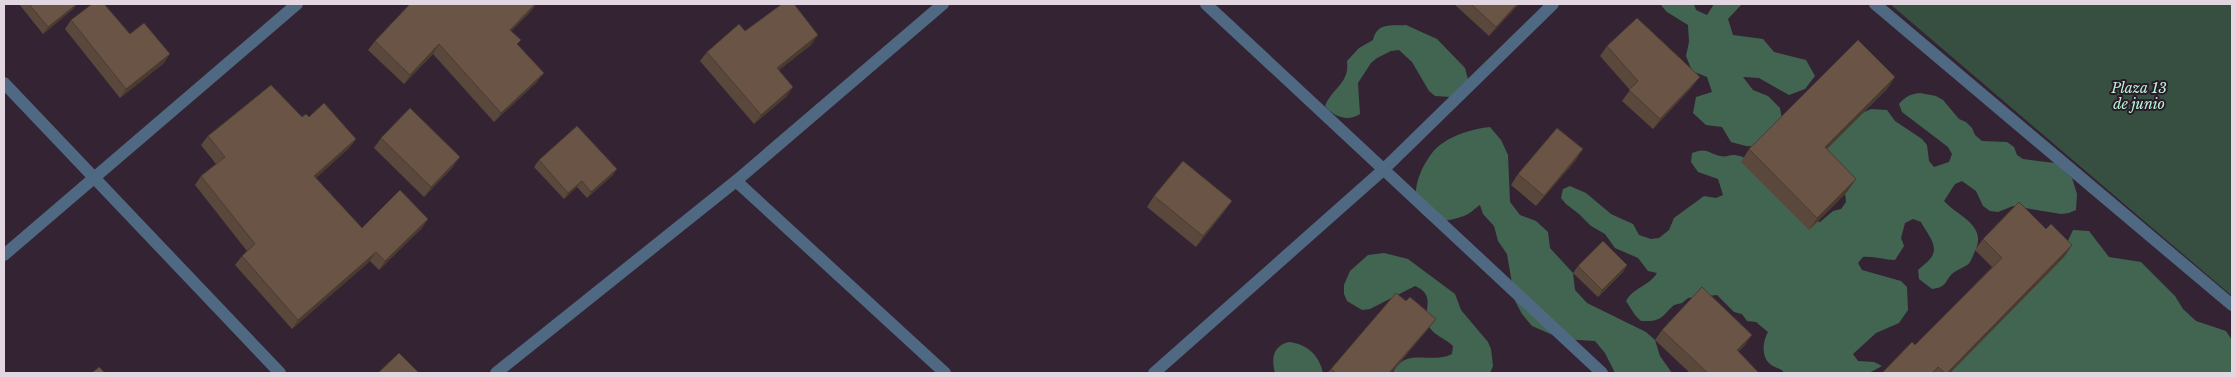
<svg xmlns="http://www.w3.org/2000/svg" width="2236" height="377" font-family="'Libre Baskerville',serif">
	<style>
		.green { fill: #364f41 }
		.forest { fill: #426552 }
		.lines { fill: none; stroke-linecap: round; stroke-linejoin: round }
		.street { stroke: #4f6982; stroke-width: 12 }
		.wall { fill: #5b483c }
		.shaded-wall { fill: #4a3b31 }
		.building { fill: #6a5446; stroke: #4a3b31 }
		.labels { text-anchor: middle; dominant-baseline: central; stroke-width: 4; stroke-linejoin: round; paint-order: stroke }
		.park-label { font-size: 14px; font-style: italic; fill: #b4f4d1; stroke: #2a1929 }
	</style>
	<rect width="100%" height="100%" fill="#342333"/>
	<polygon class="green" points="1890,4 2232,4 2232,296"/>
	<g class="forest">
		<polygon points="1660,4 1694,4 1696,10 1707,15 1714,4 1742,4 1728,19 1733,35 1763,39 1774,52 1806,60 1815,76 1805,89 1789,95 1759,78 1743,77 1753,90 1768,96 1780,108 1783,125 1764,147 1746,146 1731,142 1722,127 1706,125 1693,113 1696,97 1712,92 1707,77 1692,71 1686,56 1689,42 1688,25 1667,12"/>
		<path d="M1406 25 1437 39 1465 68 1469 83 1451 97 1435 96 1429 91 1412 62 1399 50 1391 51 1377 58 1371 63 1358 83 1360 114C1348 122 1334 117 1325 106 1333 87 1350 83 1347 61L1359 48 1373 40C1377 22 1391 26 1406 25Z"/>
		<path d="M1920 93 1936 96 1943 100 1959 119 1966 122 1972 128 1975 135 1982 141 2007 142 2014 147 2017 155 2023 159 2055 163 2072 178 2077 194 2076 210 2069 213 2061 214 2013 206 1998 212 1990 211 1983 206 1976 191 1962 181 1955 184 1944 201C1957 216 1986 224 1976 249 1968 267 1971 263 1956 271 1944 278 1950 287 1932 289L1919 279 1918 270C1922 266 1927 263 1930 259 1941 246 1926 233 1921 222L1913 219 1905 223 1901 238 1904 246 1895 260C1884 260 1874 256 1863 257L1858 263 1862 270 1901 281 1907 287 1908 310 1899 323 1876 333 1853 354 1858 361 1874 362 1882 366 1869 373H1783V371C1779 368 1771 366 1769 363 1761 355 1763 340 1768 332L1756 322 1747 321 1742 314 1734 312 1717 295 1688 298 1682 303 1674 305C1661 317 1662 322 1641 321L1635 315 1626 301C1634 287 1649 286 1657 273L1648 271 1638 258 1615 248 1605 234 1591 226 1579 214 1566 204 1561 198 1563 189 1570 186 1586 193 1611 214 1633 224 1639 235 1651 239 1659 238 1669 230 1674 218 1704 196 1716 198 1723 195 1718 179 1698 172 1691 162 1692 153C1707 147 1708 153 1720 156 1729 158 1729 152 1743 157L1812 220 1820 222 1833 211 1841 209 1846 202 1845 193 1817 154 1856 116 1871 109 1887 110 1895 121 1922 139 1927 145 1929 161 1934 167 1949 162 1952 154 1948 147 1902 112 1899 104C1905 97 1910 94 1920 93Z"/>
		<path d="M1490 127 1501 140 1508 155 1510 202 1520 215 1536 221 1548 232 1550 248 1573 273 1575 290 1587 303 1646 332 1655 340 1660 356 1672 373H1615L1605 353 1595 341 1562 339 1532 326 1522 314 1515 301 1507 254 1498 241 1494 226 1483 214 1480 205C1475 208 1470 214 1464 216 1409 236 1405 188 1432 153 1445 137 1470 129 1490 127Z"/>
		<polygon points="2073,230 2089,231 2109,257 2141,262 2175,296 2183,309 2196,321 2226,331 2232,340 2232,373 1938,373 2066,245"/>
		<path d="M1384 253 1408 259 1455 294 1461 310 1488 342 1491 349 1493 366 1490 373H1393C1405 346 1431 365 1452 354L1453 346C1446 339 1435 336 1429 327 1421 311 1438 296 1415 286L1370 309 1362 310 1347 301 1344 294V285L1350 271 1368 255Z"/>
		<path d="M1289 342C1307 344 1319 355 1323 373H1275C1271 358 1273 346 1289 342Z"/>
	</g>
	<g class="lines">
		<g class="street">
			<polyline points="1206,4 1602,373"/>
			<polyline points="1875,4 2232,305"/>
			<polyline points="4,83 280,373"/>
			<polyline points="736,181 945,373"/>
			<polyline points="4,255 297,4"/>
			<polyline points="496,373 736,181 943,4"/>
			<polyline points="1154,373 1383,170 1553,4"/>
		</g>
	</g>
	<g class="wall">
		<polygon points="19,4 77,4 73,9 43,34"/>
		<polygon points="536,4 531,11 511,31 537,82 494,122 433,54 404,84 368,50 375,41"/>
		<polygon points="1454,4 1519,4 1489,36"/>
		<polygon points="71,20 130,34 164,63 120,98 65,29"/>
		<polygon points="745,31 811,45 779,70 787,96 754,124 700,61 707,52"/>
		<polygon points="1607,46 1692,87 1653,129 1622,101 1630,90 1600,56"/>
		<polygon points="1895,77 1887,89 1827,149 1856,179 1847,192 1809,230 1741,162 1749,149"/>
		<polygon points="302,117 309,117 356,139 349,148 316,178 362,228 428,219 422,228 379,270 370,261 292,329 235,265 242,256 247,251 195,185 201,176 216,164 201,145 208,136"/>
		<polygon points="381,138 453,167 424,197 374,148"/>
		<polygon points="539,160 613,175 587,198 577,187 564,199 534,167"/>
		<polygon points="1576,160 1536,206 1511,185 1518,174"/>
		<polygon points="1154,196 1224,212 1196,247 1147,207"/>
		<polygon points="2046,229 2072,245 2065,256 1950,373 1882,373 1915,345 1992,267 1975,250 1983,239"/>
		<polygon points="1627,265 1623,272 1598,297 1573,273 1578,266"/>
		<polygon points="1428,329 1391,373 1327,373 1331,369"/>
		<polygon points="1662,330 1745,345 1738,352 1759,373 1690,373 1655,340"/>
	</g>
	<g class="shaded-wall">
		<polygon points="77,4 73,9 43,34 48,27"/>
		<polygon points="536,4 531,11 503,39 510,30"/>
		<polygon points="1517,4 1519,4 1489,36 1496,27"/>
		<polygon points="818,35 811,45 770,77 777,68"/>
		<polygon points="439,44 433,54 404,84 410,75"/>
		<polygon points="170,54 164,63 120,98 126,89"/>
		<polygon points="544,73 537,82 494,122 501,113"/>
		<polygon points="1700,77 1692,87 1653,129 1660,119"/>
		<polygon points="1895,77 1887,89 1816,160 1825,147"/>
		<polygon points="793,87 787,96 754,124 761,115"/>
		<polygon points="356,139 349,148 308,185 314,176"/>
		<polygon points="1583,149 1576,160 1536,206 1544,196"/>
		<polygon points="460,157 453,167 424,197 431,187"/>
		<polygon points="617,169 613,175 587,198 591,192"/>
		<polygon points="1856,179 1847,192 1809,230 1817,218"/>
		<polygon points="582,181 577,187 564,199 568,193"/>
		<polygon points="1232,201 1224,212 1196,247 1203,236"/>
		<polygon points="428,219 422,228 379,270 385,261"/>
		<polygon points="2072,245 2065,256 1950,373 1947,373"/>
		<polygon points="376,252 370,261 292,329 298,320"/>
		<polygon points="1627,265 1623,272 1598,297 1602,290"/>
		<polygon points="1436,319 1428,329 1391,373 1389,373"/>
		<polygon points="1752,335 1745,345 1730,361 1737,350"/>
	</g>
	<g class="building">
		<polygon points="29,4 77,4 48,27"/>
		<polygon points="92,4 104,4 130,34 144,23 170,54 126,89 71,20"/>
		<polygon points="410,4 535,4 510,30 521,40 517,44 544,73 501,113 439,44 410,75 375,41"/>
		<polygon points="782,4 794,4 818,35 777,68 793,87 761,115 707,52 739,24 745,31"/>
		<polygon points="1471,4 1517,4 1496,27"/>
		<polygon points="1637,18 1700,77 1660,119 1629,90 1638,81 1607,46"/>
		<polygon points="1858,40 1895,77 1825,147 1856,179 1817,218 1749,149"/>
		<polygon points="271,85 302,117 306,114 309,117 324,103 356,139 314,176 362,228 400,190 428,219 385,261 376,252 298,320 242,256 255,244 201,176 225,157 208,136"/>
		<polygon points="410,108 460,157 431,187 381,138"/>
		<polygon points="577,126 617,169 591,192 582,181 568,193 539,160"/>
		<polygon points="1557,128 1583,149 1544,196 1518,174"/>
		<polygon points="1183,161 1232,201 1203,236 1154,196"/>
		<polygon points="2019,202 2046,229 2051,224 2072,245 1947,373 1945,373 1938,367 1932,373 1882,373 1912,342 1915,345 2002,258 1983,239"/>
		<polygon points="1603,241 1627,265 1602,290 1578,266"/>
		<polygon points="1702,287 1752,335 1737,350 1759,373 1708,373 1662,330"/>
		<polygon points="1396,293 1406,301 1410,297 1436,319 1389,373 1336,373 1331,369"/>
		<polygon points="399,353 419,373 378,373"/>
		<polygon points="99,367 105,373 92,373"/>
	</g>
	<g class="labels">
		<g class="park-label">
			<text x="2139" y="88">Plaza 13<tspan x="2139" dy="16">de junio</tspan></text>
		</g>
	</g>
	<rect width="2236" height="377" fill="none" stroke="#e2d7e1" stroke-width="10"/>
</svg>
